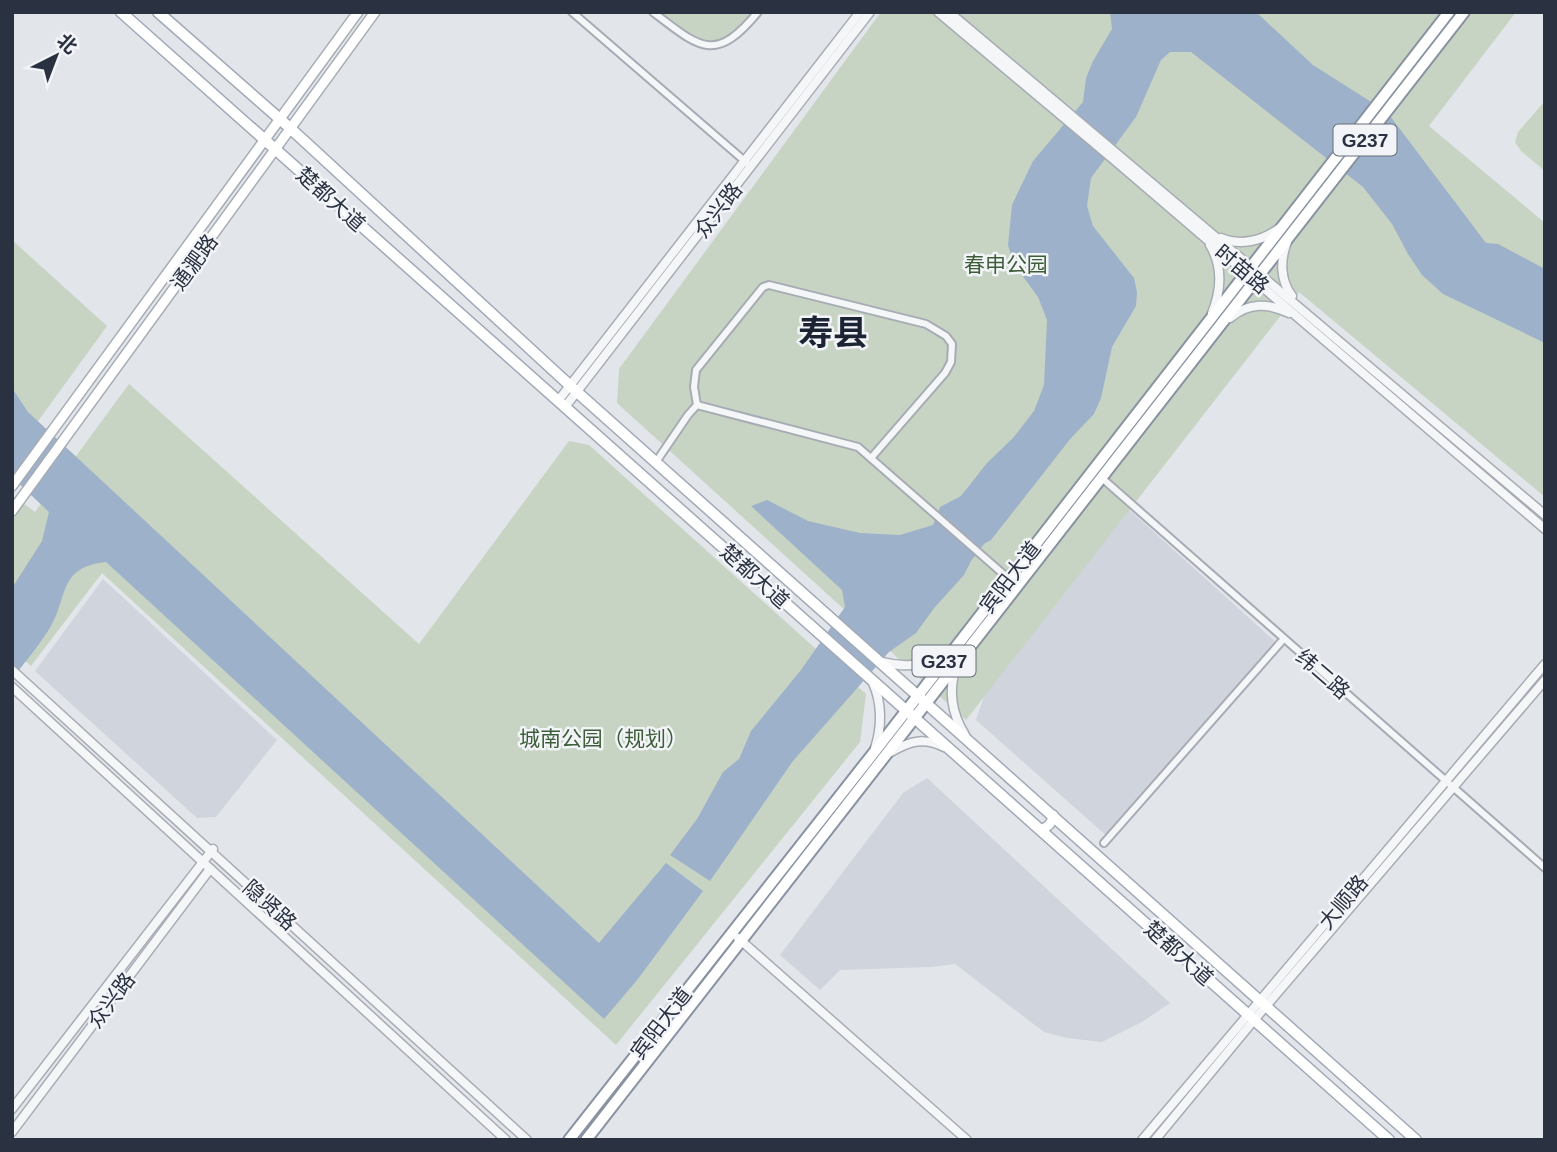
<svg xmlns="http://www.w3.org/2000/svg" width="1557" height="1152" font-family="Arial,'Noto Sans SC',sans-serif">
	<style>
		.built { fill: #d0d4dc }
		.green { fill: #c7d4c3 }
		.water { fill: #9eb1ca }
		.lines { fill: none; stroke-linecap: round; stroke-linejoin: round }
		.minor-casing { stroke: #a7acb4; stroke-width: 10 }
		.tertiary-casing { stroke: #a7acb4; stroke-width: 11 }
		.secondary-casing { stroke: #a7acb4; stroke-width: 12 }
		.primary-casing { stroke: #a1a9b6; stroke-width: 13 }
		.trunk-casing { stroke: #8992a1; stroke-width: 14 }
		.minor { stroke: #f5f6f8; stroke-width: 6 }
		.tertiary { stroke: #f5f6f8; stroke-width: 8 }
		.secondary { stroke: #fff; stroke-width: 9 }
		.primary { stroke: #fff; stroke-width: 10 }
		.trunk { stroke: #fff; stroke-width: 10 }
		.labels { text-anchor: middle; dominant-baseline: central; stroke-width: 5; stroke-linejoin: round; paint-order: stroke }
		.shield { fill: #f2f4f8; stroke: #666c79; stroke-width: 2 }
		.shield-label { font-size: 19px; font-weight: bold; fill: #2a3242 }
		.street-label { font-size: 21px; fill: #2a3242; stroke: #f2f4f8 }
		.park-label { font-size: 21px; fill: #3d5e38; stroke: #f2f4f8 }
		.town-label { font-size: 35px; font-weight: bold; fill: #1c2333; stroke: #f2f4f8 }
	</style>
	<rect width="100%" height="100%" fill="#e2e5ea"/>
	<g class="built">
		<polygon points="1124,505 1279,645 1108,837 976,720 991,676"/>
		<polygon points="103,579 277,740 216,817 197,818 35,671"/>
		<polygon points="927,778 1170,1003 1142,1022 1102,1042 1067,1038 1044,1032 955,964 931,967 840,970 820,990 780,955 903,793"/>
	</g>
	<g class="green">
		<path d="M656 12H755C713 60 701 46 656 12Z"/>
		<polygon points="881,12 1516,12 1429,126 1545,223 1545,497 1299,292 966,720 617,403 619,369"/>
		<polygon points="1545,101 1545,171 1521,151 1515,142 1518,132"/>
		<polygon points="12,240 107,326 12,457"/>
		<polygon points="129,384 419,644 569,441 589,445 866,694 860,742 616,1045 102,573 31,666 12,649 12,495 35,512"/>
	</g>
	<g class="water">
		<polygon points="1110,12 1256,12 1313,65 1387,112 1486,243 1498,244 1545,269 1545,343 1443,294 1422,275 1408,254 1392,224 1363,187 1191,52 1170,52 1161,60 1136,117 1091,178 1087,206 1093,226 1134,278 1137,292 1136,306 1112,347 1101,398 1094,414 1071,438 991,540 984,544 971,561 964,575 935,607 916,633 889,652 793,761 710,881 670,855 697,819 723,772 739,759 751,731 801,670 845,607 842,590 751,506 767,500 808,521 860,533 900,535 933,525 940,507 961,496 987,463 1013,438 1034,411 1044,385 1047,320 1038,297 1014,264 1008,245 1012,205 1033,161 1083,102 1086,78 1093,61 1112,29"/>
		<path d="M12 388 28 412 599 943 666 863 703 891 638 979 604 1019 106 562C56 567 69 600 48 631 37 648 24 663 12 679V588L42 541 49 512 12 477Z"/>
	</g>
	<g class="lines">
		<g class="minor-casing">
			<g id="minor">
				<polyline points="572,12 747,163"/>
				<path d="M653 12C700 48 715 64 758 12"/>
				<polyline points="697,405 694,387 696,370 763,287 769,285 926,324 946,336 952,344 951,362 945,373 871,458"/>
				<polyline points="656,462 688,415 697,405 858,447 1009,579"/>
				<polyline points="1103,479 1545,868"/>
				<polyline points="1104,843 1281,642"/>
			</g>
		</g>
		<g class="tertiary-casing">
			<g id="tertiary">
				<polyline points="938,12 1113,159 1545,529"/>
				<polyline points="949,12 1545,515"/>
				<path d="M1221 238C1240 246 1262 241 1278 229"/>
				<path d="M1287 242C1280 260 1280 280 1292 296"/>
				<path d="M1210 245C1223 267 1221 291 1212 313"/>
				<path d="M1230 318C1249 302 1268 303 1289 313"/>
				<polyline points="558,401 860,12"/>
				<polyline points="565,407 870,12"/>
				<path d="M882 662C906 668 930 666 950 651"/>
				<path d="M956 667C948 691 952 714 965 735"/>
				<polyline points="12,670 527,1140"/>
				<path d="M873 683C882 703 882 727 875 748"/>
				<polyline points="12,687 506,1140"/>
				<path d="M891 752C910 741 924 737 944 747"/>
				<polyline points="738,938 967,1140"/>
				<polyline points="12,1109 213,849"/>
				<polyline points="12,1132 210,869"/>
				<polyline points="1142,1140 1545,664"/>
				<polyline points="1155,1140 1254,1020 1545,680"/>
			</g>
		</g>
		<g class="secondary-casing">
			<g id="secondary">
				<polyline points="12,486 358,12"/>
				<polyline points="12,511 375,12"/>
				<path d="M1040 830C1048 827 1052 824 1053 815"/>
			</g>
		</g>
		<g class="primary-casing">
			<g id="primary">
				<polyline points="121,12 1389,1140"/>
				<polyline points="158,12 290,128 577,392 1416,1140"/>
			</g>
		</g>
		<g class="trunk-casing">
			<g id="trunk">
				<polyline points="569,1140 872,755 1449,12"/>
				<polyline points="586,1140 1464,12"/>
			</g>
		</g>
		<use href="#minor" class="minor"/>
		<use href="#tertiary" class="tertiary"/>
		<use href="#secondary" class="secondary"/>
		<use href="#primary" class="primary"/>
		<use href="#trunk" class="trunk"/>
	</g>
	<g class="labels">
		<g class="shield">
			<rect x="1333.5" y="124.5" width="63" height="31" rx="5"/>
			<rect x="912.5" y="645.5" width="63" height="31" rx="5"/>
		</g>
		<g class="shield-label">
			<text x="1365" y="140">G237</text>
			<text x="944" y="661">G237</text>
		</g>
		<g class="street-label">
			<text transform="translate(331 199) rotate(42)">楚都大道</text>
			<text transform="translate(718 210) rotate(-52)">众兴路</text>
			<text transform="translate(194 262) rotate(-54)">通淝路</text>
			<text transform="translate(1242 269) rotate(40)">时苗路</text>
			<text transform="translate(755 576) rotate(42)">楚都大道</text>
			<text transform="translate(1010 577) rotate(-52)">宾阳大道</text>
			<text transform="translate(1323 674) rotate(41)">纬二路</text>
			<text transform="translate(1343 902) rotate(-50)">大顺路</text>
			<text transform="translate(270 905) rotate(42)">隐贤路</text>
			<text transform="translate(1179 953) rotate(42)">楚都大道</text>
			<text transform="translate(111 1000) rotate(-53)">众兴路</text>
			<text transform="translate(661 1023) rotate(-52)">宾阳大道</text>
		</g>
		<g class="park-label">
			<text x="1006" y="264">春申公园</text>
			<text x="603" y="738">城南公园（规划）</text>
		</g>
		<g class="town-label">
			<text x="833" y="332">寿县</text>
		</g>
	</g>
	<rect width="1557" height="1152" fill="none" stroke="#2a3242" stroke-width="28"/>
	<g transform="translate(56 56) rotate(42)" stroke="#f2f4f8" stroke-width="5" paint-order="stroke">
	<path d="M0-5L12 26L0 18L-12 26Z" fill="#2a3242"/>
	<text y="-10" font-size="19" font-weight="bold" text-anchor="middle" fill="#2a3242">北</text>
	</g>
</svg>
